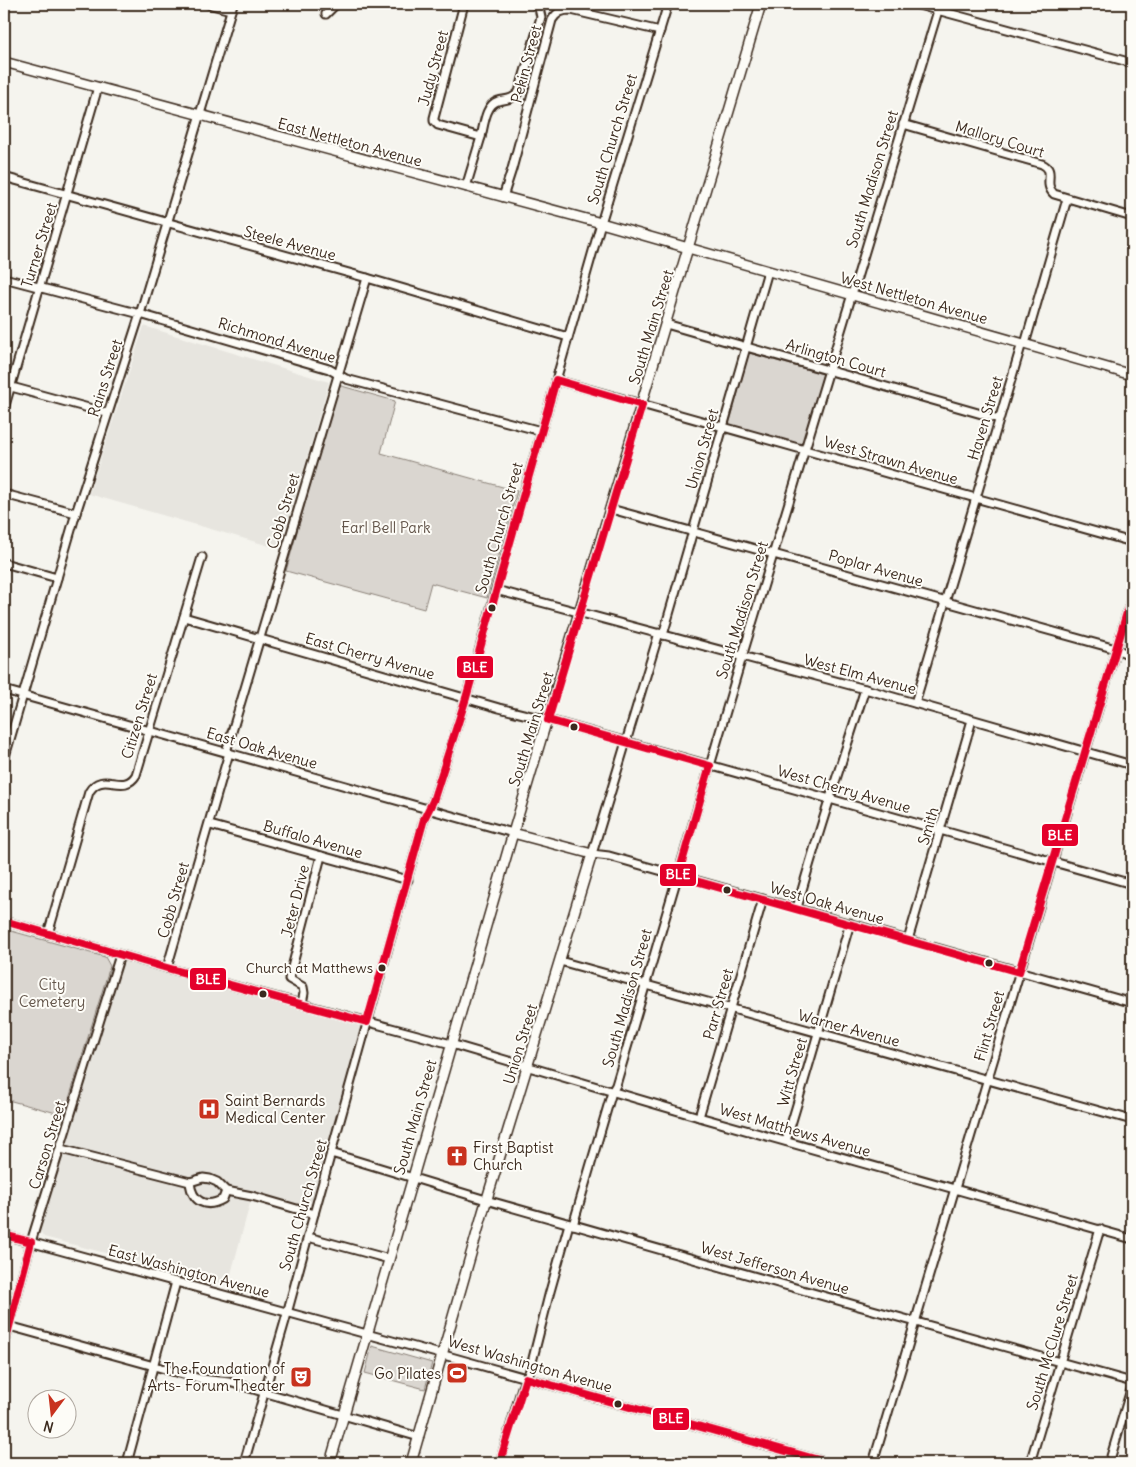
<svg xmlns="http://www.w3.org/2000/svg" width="1136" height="1467" font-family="Delius,sans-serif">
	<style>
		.built { fill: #e7e5df }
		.green { fill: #dad6d0; stroke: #8a8077 }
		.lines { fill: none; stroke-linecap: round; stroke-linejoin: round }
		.minor-casing { stroke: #3b2a1e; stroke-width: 11 }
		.major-casing { stroke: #3b2a1e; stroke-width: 12 }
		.minor { stroke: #fdfcf7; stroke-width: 7 }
		.major { stroke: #fdfcf7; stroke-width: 9 }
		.bus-1-casing { stroke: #fdfcf7; stroke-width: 11 }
		.bus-1 { stroke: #e4002b; stroke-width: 8 }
		.bus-dot { fill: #3b2a1e; stroke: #fdfcf7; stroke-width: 2 }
		.labels { text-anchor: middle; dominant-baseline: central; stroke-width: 4; stroke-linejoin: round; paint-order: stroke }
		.bus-label { font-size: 14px; fill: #3b2a1e; stroke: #fdfcf7; text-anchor: end }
		.street-label { font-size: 15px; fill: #3b2a1e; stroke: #fdfcf7 }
		.park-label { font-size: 15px; fill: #63554a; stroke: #fdfcf7 }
		.poi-label { font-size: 15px; fill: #3b2a1e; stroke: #fdfcf7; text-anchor: start }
		.line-badge { stroke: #fdfcf7; stroke-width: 2 }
		.badge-label { font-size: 14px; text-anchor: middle; font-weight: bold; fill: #fff }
	</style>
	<rect width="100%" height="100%" fill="#f5f4ee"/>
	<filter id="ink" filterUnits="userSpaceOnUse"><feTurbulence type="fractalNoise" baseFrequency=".02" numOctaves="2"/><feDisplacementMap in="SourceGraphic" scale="10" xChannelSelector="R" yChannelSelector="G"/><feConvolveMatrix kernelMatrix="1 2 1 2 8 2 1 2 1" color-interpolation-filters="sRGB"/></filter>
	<g filter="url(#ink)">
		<g class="built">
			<polygon points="144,326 329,382 280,549 89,494"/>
			<polygon points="121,956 367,1022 314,1214 252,1196 228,1285 44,1237 39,1230"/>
		</g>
		<g class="green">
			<polygon points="749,353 823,374 802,446 729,425"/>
			<polygon points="338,385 395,401 381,453 517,491 487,598 431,583 424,609 286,571"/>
			<polygon points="4,929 105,957 110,966 64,1115 4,1099"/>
			<polygon points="372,1346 432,1363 425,1389 365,1373"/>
		</g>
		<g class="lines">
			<g class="minor-casing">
				<g id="minor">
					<polyline points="208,4 231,10"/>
					<path d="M464 4 434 118V121L438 125 481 137C484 126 485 105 498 101 507 99 512 100 519 92L541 17 539 8 534 4"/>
					<polyline points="915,4 1132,63"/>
					<polyline points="326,14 336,4"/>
					<path d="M903 124 1042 164C1057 171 1042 183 1054 194L1132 217"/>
					<polyline points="4,177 367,278 568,337"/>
					<polyline points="466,187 481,137"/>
					<path d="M503 197 512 169 552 20C557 12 562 10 571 10L660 31"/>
					<polyline points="4,278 140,314 329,369 346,379 541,431"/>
					<polyline points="666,324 999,419"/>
					<polyline points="1025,344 1067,199"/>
					<polyline points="556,380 1132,542"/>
					<polyline points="4,385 107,413"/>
					<polyline points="4,409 98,87"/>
					<polyline points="4,494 76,513"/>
					<polyline points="611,509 1116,649 1132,656"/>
					<polyline points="4,563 57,578"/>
					<polyline points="496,590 865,689 1132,765"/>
					<polyline points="184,617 499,708 556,722 1132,884"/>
					<polyline points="659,633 592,854 609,856 1132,1003"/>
					<polyline points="663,635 768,271"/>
					<polyline points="4,690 513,833"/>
					<polyline points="915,703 1022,343"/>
					<polyline points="226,752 367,278"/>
					<polyline points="4,760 76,513 140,314 233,4"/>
					<polyline points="210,825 408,880"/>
					<path d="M797 908C817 834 842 762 865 689"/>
					<polyline points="4,921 167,968 451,1044 699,1117 1132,1239"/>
					<path d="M48 934 89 792C103 769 123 796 136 775L202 557"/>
					<polyline points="908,940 972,720"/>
					<polyline points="560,961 1132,1120"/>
					<polyline points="167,968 229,753"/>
					<polyline points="302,1004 304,993 303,987 289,979 321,856"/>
					<polyline points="699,1117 763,899"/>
					<path d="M786 1141C808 1069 829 996 850 923"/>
					<polyline points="61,1149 190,1182 203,1178 210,1179 217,1182 226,1191 252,1196 314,1214"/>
					<polyline points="331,1153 486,1200 862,1307 1132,1382"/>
					<path d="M190 1182C192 1202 206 1209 223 1199L226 1191"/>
					<polyline points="573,1225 612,1092 616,1085 742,657 940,4"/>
					<polyline points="4,1235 451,1357 829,1463"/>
					<polyline points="308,1237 389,1259"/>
					<polyline points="9,1326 201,1379 229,1382 419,1437"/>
					<polyline points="4,1346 31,1242 120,955"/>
					<polyline points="127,1463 176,1282"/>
					<polyline points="244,1463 285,1321 314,1214 424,819 433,801 466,698 496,590 601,223 668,4"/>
					<polyline points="504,1463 502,1455 522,1387 530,1370 549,1295 569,1224"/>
					<polyline points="873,1463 1132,596"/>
					<polyline points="1030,1463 1100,1229"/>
					<polyline points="1109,1463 1132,1386"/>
				</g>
			</g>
			<g class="major-casing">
				<g id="major">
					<polyline points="4,62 601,223 1132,375"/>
					<polyline points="330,1463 513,833 761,4"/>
					<polyline points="411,1463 483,1212 592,854 513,833"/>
				</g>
			</g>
			<use href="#minor" class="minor"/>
			<use href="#major" class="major"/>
			<g class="bus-1-casing">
				<g id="bus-1">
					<polyline points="4,921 167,968 367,1022 424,819 433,801 466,698 556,380 642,405 548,720 710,766 678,876 1019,972 1132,596"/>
					<polyline points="4,1235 31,1242 4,1346"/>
					<polyline points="504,1463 502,1455 526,1378 829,1463"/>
				</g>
			</g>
			<use href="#bus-1" class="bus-1"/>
		</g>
	</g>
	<defs>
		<g id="hospital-square" transform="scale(1.125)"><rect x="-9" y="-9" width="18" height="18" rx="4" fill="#c8321e" stroke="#fdfcf7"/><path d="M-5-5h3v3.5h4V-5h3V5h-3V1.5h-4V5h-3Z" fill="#fff"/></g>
		<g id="church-square" transform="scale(1.125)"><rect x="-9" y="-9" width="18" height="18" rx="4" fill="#c8321e" stroke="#fdfcf7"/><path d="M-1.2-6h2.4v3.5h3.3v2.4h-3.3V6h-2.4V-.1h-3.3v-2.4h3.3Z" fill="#fff"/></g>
		<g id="stadium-square" transform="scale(1.125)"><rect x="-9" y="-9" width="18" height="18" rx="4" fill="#c8321e" stroke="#fdfcf7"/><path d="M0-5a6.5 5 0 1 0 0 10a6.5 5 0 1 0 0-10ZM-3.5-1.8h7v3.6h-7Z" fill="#fff"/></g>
		<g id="theatre-square" transform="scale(1.125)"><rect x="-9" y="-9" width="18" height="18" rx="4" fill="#c8321e" stroke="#fdfcf7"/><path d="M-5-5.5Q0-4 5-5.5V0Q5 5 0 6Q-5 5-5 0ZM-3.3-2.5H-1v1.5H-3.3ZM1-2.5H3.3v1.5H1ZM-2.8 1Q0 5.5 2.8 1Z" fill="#fff"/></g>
	</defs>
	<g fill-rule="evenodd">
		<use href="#hospital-square" x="209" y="1109"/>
		<use href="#church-square" x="457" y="1156"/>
		<use href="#stadium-square" x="457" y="1373"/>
		<use href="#theatre-square" x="301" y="1377"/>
	</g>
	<g class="bus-dot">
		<circle cx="492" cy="608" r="4.5"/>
		<circle cx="574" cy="727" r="4.5"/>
		<circle cx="727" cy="890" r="4.5"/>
		<circle cx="989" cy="963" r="4.5"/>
		<circle cx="382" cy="968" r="4.5"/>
		<circle cx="263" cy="994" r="4.5"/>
		<circle cx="618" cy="1404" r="4.5"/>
	</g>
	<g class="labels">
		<g class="bus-label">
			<text x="373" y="968">Church at Matthews</text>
		</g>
		<g class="street-label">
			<text transform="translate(526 64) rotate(-75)">Pekin Street</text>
			<text transform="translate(433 68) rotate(-75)">Judy Street</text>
			<text transform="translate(612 139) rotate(-73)">South Church Street</text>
			<text transform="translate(1000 139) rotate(17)">Mallory Court</text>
			<text transform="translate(350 142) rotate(15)">East Nettleton Avenue</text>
			<text transform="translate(872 179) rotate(-73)">South Madison Street</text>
			<text transform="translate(290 243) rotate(15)">Steele Avenue</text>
			<text transform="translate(39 245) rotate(-73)">Turner Street</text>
			<text transform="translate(914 298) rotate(16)">West Nettleton Avenue</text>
			<text transform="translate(651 327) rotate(-73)">South Main Street</text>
			<text transform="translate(277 340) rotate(17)">Richmond Avenue</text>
			<text transform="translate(836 358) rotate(16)">Arlington Court</text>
			<text transform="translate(105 378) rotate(-72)">Rains Street</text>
			<text transform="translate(985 418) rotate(-73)">Haven Street</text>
			<text transform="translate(702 449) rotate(-74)">Union Street</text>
			<text transform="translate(891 460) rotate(16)">West Strawn Avenue</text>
			<text transform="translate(283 511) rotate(-73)">Cobb Street</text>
			<text transform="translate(499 528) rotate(-74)">South Church Street</text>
			<text transform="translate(876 568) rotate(16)">Poplar Avenue</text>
			<text transform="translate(742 610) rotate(-73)">South Madison Street</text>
			<text transform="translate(370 656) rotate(16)">East Cherry Avenue</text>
			<text transform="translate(860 674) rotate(15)">West Elm Avenue</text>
			<text transform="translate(139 716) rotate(-73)">Citizen Street</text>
			<text transform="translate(531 729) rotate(-73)">South Main Street</text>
			<text transform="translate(262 748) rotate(16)">East Oak Avenue</text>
			<text transform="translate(844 789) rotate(16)">West Cherry Avenue</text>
			<text transform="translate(928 826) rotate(-74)">Smith</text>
			<text transform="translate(313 839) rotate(16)">Buffalo Avenue</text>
			<text transform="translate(173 900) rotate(-74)">Cobb Street</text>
			<text transform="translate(295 901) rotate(-76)">Jeter Drive</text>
			<text transform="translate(827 903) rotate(16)">West Oak Avenue</text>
			<text transform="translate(627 998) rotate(-74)">South Madison Street</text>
			<text transform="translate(718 1004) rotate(-74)">Parr Street</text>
			<text transform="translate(989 1026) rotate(-74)">Flint Street</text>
			<text transform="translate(849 1028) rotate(15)">Warner Avenue</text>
			<text transform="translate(520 1044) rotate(-73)">Union Street</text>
			<text transform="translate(792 1072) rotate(-74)">Witt Street</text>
			<text transform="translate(415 1117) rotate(-74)">South Main Street</text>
			<text transform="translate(795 1130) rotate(16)">West Matthews Avenue</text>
			<text transform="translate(47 1145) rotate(-73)">Carson Street</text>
			<text transform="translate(303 1205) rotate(-74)">South Church Street</text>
			<text transform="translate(775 1268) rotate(16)">West Jefferson Avenue</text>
			<text transform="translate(189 1271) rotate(15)">East Washington Avenue</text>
			<text transform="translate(1052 1342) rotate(-73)">South McClure Street</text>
			<text transform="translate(530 1364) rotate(16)">West Washington Avenue</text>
		</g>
		<g class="park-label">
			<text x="386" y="527">Earl Bell Park</text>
			<text x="52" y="984">City<tspan x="52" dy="17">Cemetery</tspan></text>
		</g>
		<g class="poi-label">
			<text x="225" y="1100">Saint Bernards<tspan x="225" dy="17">Medical Center</tspan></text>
			<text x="473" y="1147">First Baptist<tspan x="473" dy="17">Church</tspan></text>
			<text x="285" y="1368" text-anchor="end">The Foundation of<tspan x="285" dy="17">Arts- Forum Theater</tspan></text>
			<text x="441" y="1373" text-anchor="end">Go Pilates</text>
		</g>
	</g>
	<g class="line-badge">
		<rect x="456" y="655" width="38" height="24" rx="5" fill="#e4002b"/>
		<rect x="1041" y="823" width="38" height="24" rx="5" fill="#e4002b"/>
		<rect x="659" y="863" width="38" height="24" rx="5" fill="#e4002b"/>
		<rect x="189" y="967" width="38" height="24" rx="5" fill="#e4002b"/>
		<rect x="652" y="1407" width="38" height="24" rx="5" fill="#e4002b"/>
	</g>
	<g class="badge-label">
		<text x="475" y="672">BLE</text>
		<text x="1060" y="840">BLE</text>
		<text x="678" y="879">BLE</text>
		<text x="208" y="984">BLE</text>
		<text x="671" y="1423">BLE</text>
	</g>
	<rect width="1136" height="1467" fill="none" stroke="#fdfcf7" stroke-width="20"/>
	<rect x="10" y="10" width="1116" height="1447" fill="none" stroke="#3b2a1e" stroke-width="2" filter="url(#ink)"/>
	<g transform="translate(52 1414) rotate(195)"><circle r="24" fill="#fdfcf7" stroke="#afa8a0"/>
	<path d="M0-4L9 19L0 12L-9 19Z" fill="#c8321e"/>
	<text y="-8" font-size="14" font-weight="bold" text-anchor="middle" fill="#3b2a1e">N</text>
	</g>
</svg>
